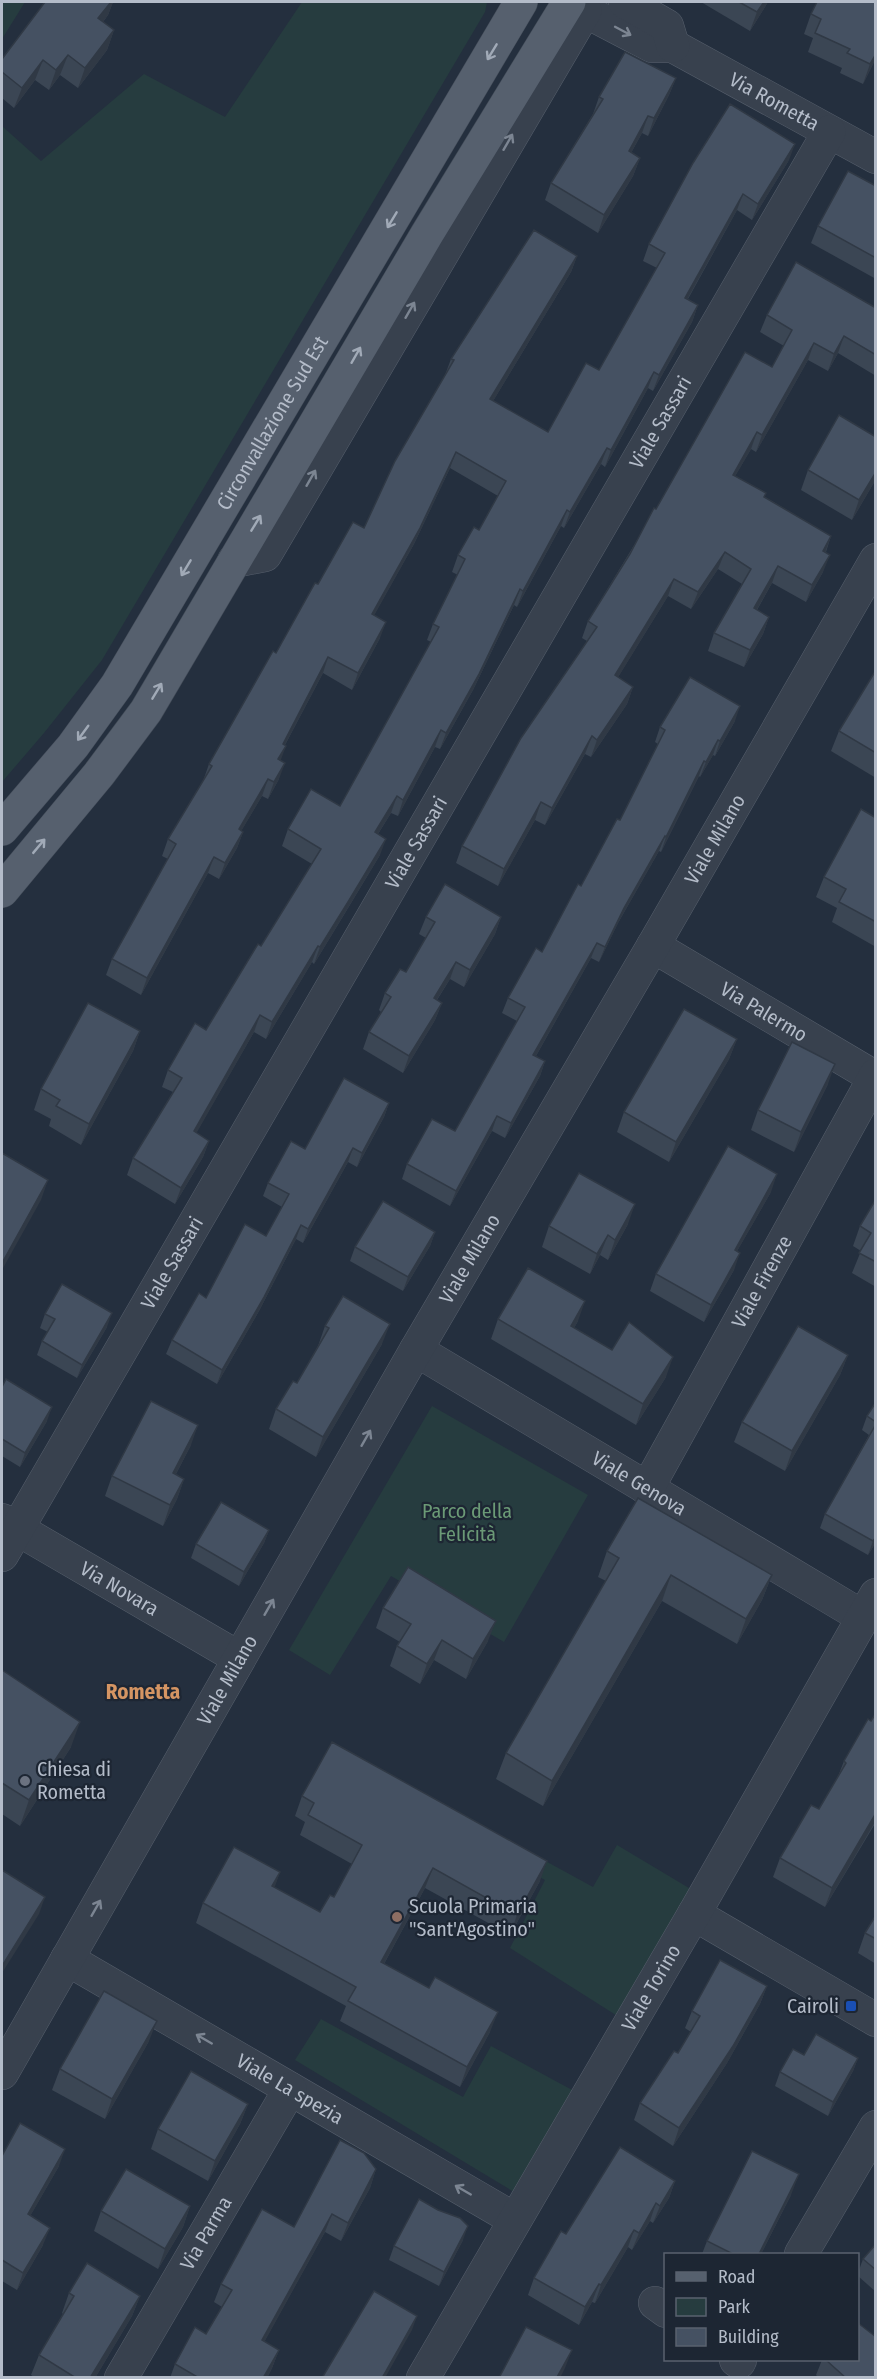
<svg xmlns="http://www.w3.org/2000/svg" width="877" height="2379" font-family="'Fira Sans Condensed',sans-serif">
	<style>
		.green { fill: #263c3f }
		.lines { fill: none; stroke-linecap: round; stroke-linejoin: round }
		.minor-casing { stroke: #565f6c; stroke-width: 34 }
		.major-casing { stroke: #414a57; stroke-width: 34 }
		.minor { stroke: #38414e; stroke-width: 33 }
		.major { stroke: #56606e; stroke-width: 33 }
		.wall { fill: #3b4654 }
		.shaded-wall { fill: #303945 }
		.building { fill: #455162; stroke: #303945; stroke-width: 1.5 }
		.oneway { stroke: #7c8592 }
		.oneway2 { stroke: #a1aab7 }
		.worship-dot { fill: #6b7280; stroke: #1d2633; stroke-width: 2 }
		.education-dot { fill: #8d6e63; stroke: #1d2633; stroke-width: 2 }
		.transit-dot { fill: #1a4fb4; stroke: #1d2633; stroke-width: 2 }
		.labels { text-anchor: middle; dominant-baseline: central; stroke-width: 4.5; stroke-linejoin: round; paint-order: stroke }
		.street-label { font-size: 20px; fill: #b4bcc9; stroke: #1d2633 }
		.park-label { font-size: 20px; fill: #6b9a76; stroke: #1d2633 }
		.poi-label { font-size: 20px; fill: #b4bcc9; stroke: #1d2633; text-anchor: start }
		.neighbourhood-label { font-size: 21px; font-weight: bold; fill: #d59563; stroke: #1d2633 }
	</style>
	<rect width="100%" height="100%" fill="#242f3e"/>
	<g class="green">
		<polygon points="2,2 25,2 2,39"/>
		<polygon points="302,2 487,2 485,12 102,660 44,733 2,782 2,126 41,161 144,74 225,117"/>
		<polygon points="432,1406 588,1495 504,1642 391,1576 330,1675 289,1650"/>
		<polygon points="441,1804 593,1887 617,1845 694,1891 619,2017 510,1948 545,1880 433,1819"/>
		<polygon points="321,2019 463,2097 491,2046 574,2091 514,2192 295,2060"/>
	</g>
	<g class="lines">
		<g class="minor-casing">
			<g id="minor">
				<path id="s1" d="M581 2 585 11 652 46H673L876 157"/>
				<polyline points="625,2 667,26 673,46"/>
				<polyline points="234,561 265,555 585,11"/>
				<path id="s2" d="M653 946 876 1078"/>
				<path id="s3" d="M416 1350 863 1617"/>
				<path id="s4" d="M647 1489 876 1075"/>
				<path id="s5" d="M2 1520 239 1658"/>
				<path id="s6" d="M2 1555 829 132"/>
				<polyline points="694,1914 876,2020"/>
				<path id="s7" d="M67 1959 514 2219"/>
				<path id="s8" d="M2 2073 416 1350 653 946 876 560"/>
				<polyline points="801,2254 876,2127"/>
				<polyline points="655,2303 666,2311"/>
				<polyline points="736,2360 739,2362 740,2360"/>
				<path id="s9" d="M121 2378 290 2089"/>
				<path id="s10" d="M423 2378 694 1914 876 1595"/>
			</g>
		</g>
		<g class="major-casing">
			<g id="major">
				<path id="s11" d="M2 829 73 746 117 685 521 2"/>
				<polyline points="2,891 99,774 146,711 427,234 569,2"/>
			</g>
		</g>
		<use href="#minor" class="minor"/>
		<use href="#major" class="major"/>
	</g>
	<g class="wall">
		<polygon points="45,2 113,2 108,15 103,22 114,30 107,50 78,88 60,75 49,90 35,80 14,108 2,98 2,59"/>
		<polygon points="701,2 768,2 750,31"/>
		<polygon points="876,2 876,58 863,84 840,73 842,68 808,52 813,38 804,34 811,14"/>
		<polygon points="676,78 669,95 648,136 642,133 631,153 640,158 633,176 598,233 545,200 551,183 593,114 599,97"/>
		<polygon points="789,160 752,220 737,210 688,299 698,305 692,322 653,391 648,388 605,467 601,464 564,528 561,526 517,607 514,605 473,690 440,749 435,747 398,816 391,813 378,834 380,855 342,918 314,964 312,962 266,1039 254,1032 196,1133 209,1141 203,1157 175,1204 127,1175 133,1158 173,1092 162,1087 168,1070 206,1030 261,946 312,864 282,846 288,829 340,806 431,642 427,640 433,624 458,575 452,572 458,555 479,530 498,496 450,468 414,544 374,615 380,638 352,690 323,673 285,745 280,760 279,779 268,799 262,796 241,831 243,832 237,848 219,879 208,873 141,995 106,975 112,959 168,859 162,856 168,839 203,781 209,764 318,584 364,528 445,375 451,359 577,256 571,272 493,401 548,432 599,370 657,268 643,261 649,244"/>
		<polygon points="876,186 876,279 811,243 818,226"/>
		<polygon points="876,308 876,376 838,353 828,371 808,360 756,452 751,449 735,476 765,497 831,536 826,552 823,572 806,602 772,583 757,610 769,617 763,634 744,667 708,651 714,633 742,584 718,569 691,609 668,596 618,677 633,687 627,704 591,757 585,754 545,825 535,820 498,886 456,863 462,846 587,641 582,638 588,621 656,509 772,367 784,346 760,332 767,315"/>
		<polygon points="876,437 876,479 852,520 801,490 808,470"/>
		<polygon points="876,670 876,778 831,751 839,731"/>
		<polygon points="735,721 715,756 713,755 700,777 699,776 661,852 659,851 618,923 599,962 591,958 536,1056 545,1061 540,1076 505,1138 492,1131 450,1206 402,1179 407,1164 455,1131 517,1021 502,1013 508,998 542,952 620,820 658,744 655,742 660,727"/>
		<polygon points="876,818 876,947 832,922 837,908 816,897 824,877"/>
		<polygon points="426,917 501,917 495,934 464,987 450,979 437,1000 442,1003 435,1020 403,1073 363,1049 369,1032 381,1012 379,1010 385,993 406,972 426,938 419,934"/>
		<polygon points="140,1031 133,1051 81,1145 49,1126 51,1119 34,1110 41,1089"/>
		<polygon points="737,1039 729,1059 669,1162 617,1132 624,1112"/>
		<polygon points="828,1084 794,1152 751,1130 758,1110"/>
		<polygon points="389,1103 384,1117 357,1167 348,1162 303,1243 296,1239 259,1311 217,1384 166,1354 172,1340 206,1298 266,1236 282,1207 263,1196 268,1183 305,1149"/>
		<polygon points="771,1192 737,1251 734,1270 704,1322 650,1291 656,1274"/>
		<polygon points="876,1199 876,1287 852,1273 861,1251 853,1246 860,1226"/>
		<polygon points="628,1224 608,1260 600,1255 590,1274 542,1247 549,1226"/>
		<polygon points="435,1232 430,1246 403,1291 350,1261 355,1247"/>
		<polygon points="45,1314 107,1327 77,1378 37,1355 42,1341 48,1332 40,1328"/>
		<polygon points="498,1319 578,1321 574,1328 612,1350 666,1377 636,1425 491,1339"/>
		<polygon points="325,1326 382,1344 316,1457 269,1429 276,1409 297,1383 318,1346"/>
		<polygon points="848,1355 840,1375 785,1471 734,1442 742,1422"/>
		<polygon points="2,1387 47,1421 20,1467 2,1456"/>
		<polygon points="876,1402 876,1542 868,1555 820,1528 825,1514 869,1435 862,1430 867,1416"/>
		<polygon points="191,1445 176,1474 184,1479 177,1499 163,1526 105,1496 112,1476"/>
		<polygon points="269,1530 264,1543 239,1586 191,1558 196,1544"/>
		<polygon points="607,1551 772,1575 762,1600 737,1644 662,1601 543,1806 496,1779 506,1753 606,1581 598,1577"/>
		<polygon points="383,1608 488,1641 466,1679 434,1660 420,1684 390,1666 397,1646 400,1642 376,1628"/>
		<polygon points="2,1670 71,1747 20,1826 2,1814"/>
		<polygon points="876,1713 876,1822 825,1907 773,1877 780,1858 819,1809 837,1779 844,1761"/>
		<polygon points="302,1796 540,1881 510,1935 425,1888 384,1964 490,2032 460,2087 340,2021 346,2006 196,1923 203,1903 280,1872 274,1887 320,1912 334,1897 352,1864 300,1835 305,1822 295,1816"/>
		<polygon points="876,1915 876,1964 858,1953 865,1933"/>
		<polygon points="767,1986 760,2004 727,2063 673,2146 634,2120 640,2103 678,2053 691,2032 685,2028 692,2011"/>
		<polygon points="149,2041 105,2119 52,2090 60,2069"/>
		<polygon points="804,2055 858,2058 853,2071 828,2116 775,2086 780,2072"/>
		<polygon points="248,2104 240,2124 208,2181 151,2149 158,2129"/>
		<polygon points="2,2156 59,2166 30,2216 43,2245 17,2290 2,2281"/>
		<polygon points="376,2169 370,2188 341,2241 325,2232 264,2342 279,2350 272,2368 267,2378 170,2378 175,2364 206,2334 222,2307 214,2302 221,2284 294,2227"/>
		<polygon points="675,2181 669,2198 653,2223 650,2221 632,2250 628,2247 595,2303 592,2302 579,2325 528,2295 534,2278 566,2234"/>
		<polygon points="791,2195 761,2254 702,2254 707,2241"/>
		<polygon points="190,2206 183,2227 158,2269 94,2231 101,2211"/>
		<polygon points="463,2240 439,2286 389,2260 394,2246"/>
		<polygon points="876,2244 876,2292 858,2276 858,2273 863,2259"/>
		<polygon points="69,2293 140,2296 132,2316 95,2378 36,2378 31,2375 39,2355 63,2314 62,2313"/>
		<polygon points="822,2360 858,2360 876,2378 819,2378 816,2375"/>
	</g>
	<g class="shaded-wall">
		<polygon points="111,2 113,2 108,15 91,38 98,18"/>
		<polygon points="764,2 768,2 750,31 757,12"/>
		<polygon points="114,30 107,50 78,88 85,68"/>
		<polygon points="876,54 876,58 863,84 870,64"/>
		<polygon points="68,55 60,75 49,90 56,70"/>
		<polygon points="43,60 35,80 14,108 22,88"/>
		<polygon points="676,78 669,95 648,136 654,118"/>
		<polygon points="648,116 642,133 622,169 629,151"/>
		<polygon points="795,144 789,160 752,220 758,204"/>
		<polygon points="640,158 633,176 598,233 604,215"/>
		<polygon points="743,194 737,210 679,314 685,298"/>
		<polygon points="577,256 571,272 484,416 490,399"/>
		<polygon points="698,305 692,322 653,391 659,375"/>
		<polygon points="844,336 838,353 828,371 834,354"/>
		<polygon points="814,343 808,360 756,452 762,435"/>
		<polygon points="654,372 648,388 605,467 611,450"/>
		<polygon points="757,432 751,449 726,492 733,475"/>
		<polygon points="607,448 601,464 564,528 570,512"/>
		<polygon points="456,452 450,468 414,544 366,630 372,614"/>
		<polygon points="876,472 876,479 852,520 859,500"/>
		<polygon points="567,510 561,526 517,607 523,591"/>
		<polygon points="831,536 825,553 823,551"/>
		<polygon points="725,552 718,569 691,609 698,592"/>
		<polygon points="830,555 823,572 806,602 812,585"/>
		<polygon points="778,566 772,583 748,625 754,608"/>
		<polygon points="674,579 668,596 609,692 615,675"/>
		<polygon points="520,589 514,605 473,690 440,749 446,733"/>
		<polygon points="769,617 763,634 744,667 750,650"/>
		<polygon points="386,622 380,638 352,690 358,673"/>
		<polygon points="328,657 323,673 277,760 283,744"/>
		<polygon points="633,687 627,704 591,757 597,740"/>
		<polygon points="740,706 735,721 715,756 720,741"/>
		<polygon points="441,730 435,747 398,816 403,800"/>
		<polygon points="592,736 585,754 545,825 552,808"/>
		<polygon points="718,740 713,755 700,777 706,762"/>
		<polygon points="286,746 280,762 278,759"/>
		<polygon points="704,761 699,776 661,852 666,837"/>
		<polygon points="285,763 279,779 268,799 274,782"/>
		<polygon points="268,779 262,796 233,845 239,829"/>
		<polygon points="397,796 391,813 369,848 375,832"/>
		<polygon points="541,802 535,820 498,886 504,869"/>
		<polygon points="243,832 237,848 219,879 225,863"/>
		<polygon points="665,836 659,851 618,923 599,962 605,947 624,908"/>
		<polygon points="386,839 380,855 314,964 320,947"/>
		<polygon points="214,857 208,873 141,995 147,978"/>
		<polygon points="501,917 495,934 464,987 470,970"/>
		<polygon points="597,943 591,958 528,1070 533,1055"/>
		<polygon points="318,946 312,962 266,1039 272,1022"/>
		<polygon points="456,962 450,979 427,1015 434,998"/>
		<polygon points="442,1003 435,1020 403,1073 409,1056"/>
		<polygon points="260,1015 254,1032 188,1148 194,1131"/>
		<polygon points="140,1031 133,1051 81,1145 89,1124"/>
		<polygon points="737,1039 729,1059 669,1162 676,1142"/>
		<polygon points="545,1061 540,1076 505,1138 511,1123"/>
		<polygon points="835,1064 828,1084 794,1152 801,1132"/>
		<polygon points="389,1103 384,1117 357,1167 362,1153"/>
		<polygon points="497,1116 492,1131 450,1206 456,1191"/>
		<polygon points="209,1141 203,1157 175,1204 181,1188"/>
		<polygon points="353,1148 348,1162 303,1243 308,1229"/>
		<polygon points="777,1174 771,1192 728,1267 735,1250"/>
		<polygon points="48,1180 41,1200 2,1270 2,1263"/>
		<polygon points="635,1204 628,1224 608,1260 615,1240"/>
		<polygon points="301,1225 296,1239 259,1311 217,1384 222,1370"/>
		<polygon points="435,1232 430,1246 403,1291 408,1277"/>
		<polygon points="608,1235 600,1255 590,1274 597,1254"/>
		<polygon points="740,1253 734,1270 704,1322 711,1305"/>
		<polygon points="585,1301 578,1321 564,1346 571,1326"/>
		<polygon points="112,1313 107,1327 77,1378 82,1365"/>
		<polygon points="390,1324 382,1344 316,1457 323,1437"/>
		<polygon points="848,1355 840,1375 785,1471 792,1451"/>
		<polygon points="673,1357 666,1377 636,1425 643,1404"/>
		<polygon points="52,1407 47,1421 20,1467 25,1453"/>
		<polygon points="198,1425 191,1445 166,1493 173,1473"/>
		<polygon points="184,1479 177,1499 163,1526 170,1505"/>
		<polygon points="269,1530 264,1543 239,1586 244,1572"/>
		<polygon points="876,1537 876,1542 868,1555 873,1541"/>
		<polygon points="671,1575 662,1601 543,1806 552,1781"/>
		<polygon points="772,1575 762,1600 737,1644 746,1619"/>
		<polygon points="496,1621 488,1641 466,1679 473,1659"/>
		<polygon points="442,1640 434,1660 420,1684 427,1664"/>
		<polygon points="80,1722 71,1747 20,1826 29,1800"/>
		<polygon points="876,1813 875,1822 825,1907 832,1888"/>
		<polygon points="547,1861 540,1881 510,1935 517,1915"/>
		<polygon points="433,1868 425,1888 374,1982 381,1962"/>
		<polygon points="280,1872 273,1892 272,1886"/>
		<polygon points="45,1897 39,1914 2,1973 2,1966"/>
		<polygon points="767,1986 760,2004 727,2063 673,2146 679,2128"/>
		<polygon points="498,2012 490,2032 460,2087 467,2067"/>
		<polygon points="157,2021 149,2041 105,2119 112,2099"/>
		<polygon points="858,2058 853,2071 828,2116 833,2102"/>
		<polygon points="248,2104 240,2124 208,2181 215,2161"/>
		<polygon points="65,2149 59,2166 21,2232 28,2214"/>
		<polygon points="376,2169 370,2188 341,2241 348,2223"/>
		<polygon points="799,2174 791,2195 761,2254 759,2254"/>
		<polygon points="675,2181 669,2198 653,2223 660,2206"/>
		<polygon points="656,2203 650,2221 632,2250 639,2233"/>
		<polygon points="190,2206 183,2227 158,2269 165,2249"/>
		<polygon points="332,2214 325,2232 255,2359 262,2340"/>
		<polygon points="468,2226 463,2240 439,2286 444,2272"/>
		<polygon points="50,2228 43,2245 17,2290 23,2273"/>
		<polygon points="634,2230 628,2247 595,2303 601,2285"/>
		<polygon points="599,2284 592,2302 579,2325 585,2307"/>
		<polygon points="140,2296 132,2316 95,2378 90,2378"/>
		<polygon points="417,2316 412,2330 385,2378 382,2378"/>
		<polygon points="279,2350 272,2368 267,2378 263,2378"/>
		<polygon points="572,2350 565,2368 560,2378 556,2378"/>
	</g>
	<g class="building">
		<polygon points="45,2 111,2 98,18 114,30 85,68 68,55 56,70 43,60 22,88 2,72 2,59"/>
		<polygon points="739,2 764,2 757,12"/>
		<polygon points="817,2 876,2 876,54 870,64 847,53 850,49 815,33 821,19 811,14"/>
		<polygon points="625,52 676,78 654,118 648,116 629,151 640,158 604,215 551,183 603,99 599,97"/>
		<polygon points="730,104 795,144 758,204 743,194 685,298 698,305 659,375 654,372 611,450 607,448 570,512 567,510 523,591 520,589 479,674 446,733 441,730 403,800 397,796 375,832 386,839 348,902 320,947 318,946 272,1022 260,1015 194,1131 209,1141 181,1188 133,1158 182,1078 168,1070 195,1023 206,1030 258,944 261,946 321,849 288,829 311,789 340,806 439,627 433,624 465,559 458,555 474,527 479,530 506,481 456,452 420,528 372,614 386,622 358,673 328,657 283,744 286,746 278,759 285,763 274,782 268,779 239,829 243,832 225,863 214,857 147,978 112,959 176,844 168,839 212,766 209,764 273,651 276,653 315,583 318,584 353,522 364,528 395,461 454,360 451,359 534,230 577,256 490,399 548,432 586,363 599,370 665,253 649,244 693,163"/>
		<polygon points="848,171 876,186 876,258 818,226"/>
		<polygon points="796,262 876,308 876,355 844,336 834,354 814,343 762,435 757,432 733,475 766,493 764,497 831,536 823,551 830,555 812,585 778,566 754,608 769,617 750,650 714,633 751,569 725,552 698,592 674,579 615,675 633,687 597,740 592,736 552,808 541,802 504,869 462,846 521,738 597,627 588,621 630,554 654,508 656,509 745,352 772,367 792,330 767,315"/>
		<polygon points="839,415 876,437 876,472 859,500 808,470"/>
		<polygon points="876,670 876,753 839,731"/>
		<polygon points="690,677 740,706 720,741 718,740 706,762 704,761 666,837 665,836 624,908 605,947 597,943 533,1055 545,1061 511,1123 497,1116 456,1191 407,1164 432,1119 455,1131 525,1007 508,998 536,948 542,952 578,884 581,886 617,819 620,820 665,730 660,727"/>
		<polygon points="861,809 876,818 876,922 839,902 846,889 824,877"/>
		<polygon points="445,884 501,917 470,970 456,962 434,998 442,1003 409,1056 369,1032 391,997 385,993 400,969 406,972 435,922 426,917"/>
		<polygon points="88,1003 140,1031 89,1124 56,1106 60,1100 41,1089"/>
		<polygon points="684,1009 737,1039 676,1142 624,1112"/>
		<polygon points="792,1042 835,1064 801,1132 758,1110"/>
		<polygon points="344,1078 389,1103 362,1153 353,1148 308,1229 301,1225 264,1297 222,1370 172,1340 199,1293 206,1298 245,1224 266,1236 289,1194 268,1183 291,1141 305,1149"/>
		<polygon points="728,1146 777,1174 735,1250 740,1253 711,1305 656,1274"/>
		<polygon points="2,1153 48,1180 2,1263"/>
		<polygon points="579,1173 635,1204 615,1240 608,1235 597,1254 549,1226"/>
		<polygon points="876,1199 876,1262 859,1253 871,1233 860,1226"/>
		<polygon points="383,1201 435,1232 408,1277 355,1247"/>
		<polygon points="528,1268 585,1301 571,1326 612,1350 629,1322 673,1357 643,1404 498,1319"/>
		<polygon points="62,1284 112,1313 82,1365 42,1341 55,1319 45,1314"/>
		<polygon points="343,1296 390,1324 323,1437 276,1409 293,1381 297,1383 329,1328 325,1326"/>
		<polygon points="798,1326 848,1355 792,1451 742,1422"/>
		<polygon points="6,1379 52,1407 25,1453 2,1439 2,1387"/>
		<polygon points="151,1401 198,1425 173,1473 184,1479 170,1505 112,1476"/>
		<polygon points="876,1402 876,1422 867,1416"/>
		<polygon points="876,1424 876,1537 873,1541 825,1514"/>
		<polygon points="638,1498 772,1575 746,1619 671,1575 552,1781 506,1753 619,1558 607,1551"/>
		<polygon points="221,1502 269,1530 244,1572 196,1544"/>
		<polygon points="408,1567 496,1621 473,1659 442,1640 427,1664 397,1646 411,1624 383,1608"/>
		<polygon points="2,1670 80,1722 29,1800 2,1783"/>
		<polygon points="876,1713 876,1813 832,1888 780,1858 811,1805 819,1809 846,1763 844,1761 868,1719 871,1721"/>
		<polygon points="332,1742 547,1861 517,1915 433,1868 381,1962 429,1988 435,1977 498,2012 467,2067 348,2001 356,1987 203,1903 234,1847 280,1872 272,1886 320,1912 330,1895 334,1897 362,1845 308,1815 314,1803 302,1796"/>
		<polygon points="2,1870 45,1897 2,1966"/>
		<polygon points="876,1915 876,1939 865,1933"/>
		<polygon points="720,1960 767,1986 733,2046 679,2128 640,2103 674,2051 678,2053 700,2016 692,2011"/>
		<polygon points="104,1991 157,2021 112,2099 60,2069"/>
		<polygon points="816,2034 858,2058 833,2102 780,2072 793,2049 804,2055"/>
		<polygon points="191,2071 248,2104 215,2161 158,2129"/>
		<polygon points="20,2123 65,2149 28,2214 50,2228 23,2273 2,2260 2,2156"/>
		<polygon points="340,2140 364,2153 376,2169 348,2223 332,2214 262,2340 279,2350 263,2378 199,2378 175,2364 195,2327 206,2334 232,2290 221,2284 262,2209 294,2227"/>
		<polygon points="620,2147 675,2181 660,2206 656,2203 639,2233 634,2230 601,2285 599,2284 585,2307 534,2278 561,2231 566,2234"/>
		<polygon points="752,2151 799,2174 759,2254 733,2254 707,2241"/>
		<polygon points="126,2169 190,2206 165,2249 101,2211"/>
		<polygon points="419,2199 438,2210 460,2218 468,2226 444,2272 394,2246"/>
		<polygon points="876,2244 876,2270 863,2259"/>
		<polygon points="87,2263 140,2296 90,2378 76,2378 39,2355 74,2296 69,2293"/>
		<polygon points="374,2291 417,2316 382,2378 322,2378"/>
		<polygon points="858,2323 876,2337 876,2378 846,2378 826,2360 858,2360"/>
		<polygon points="526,2327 572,2350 557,2377 558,2378 499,2378"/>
	</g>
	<defs><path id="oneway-shaft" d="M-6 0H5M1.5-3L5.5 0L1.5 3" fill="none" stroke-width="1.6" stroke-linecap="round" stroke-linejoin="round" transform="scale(1.5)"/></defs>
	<g class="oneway">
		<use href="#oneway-shaft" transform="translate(623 31) rotate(28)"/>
		<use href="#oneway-shaft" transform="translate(508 142) rotate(-60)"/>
		<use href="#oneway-shaft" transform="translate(410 310) rotate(-60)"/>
		<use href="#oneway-shaft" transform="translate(311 478) rotate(-60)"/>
		<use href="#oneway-shaft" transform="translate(366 1438) rotate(-60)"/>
		<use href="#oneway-shaft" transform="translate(269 1607) rotate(-60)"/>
		<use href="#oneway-shaft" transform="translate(96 1908) rotate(-60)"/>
		<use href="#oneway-shaft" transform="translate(204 2039) rotate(-150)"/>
		<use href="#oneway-shaft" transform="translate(463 2190) rotate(-150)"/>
	</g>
	<g class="oneway2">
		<use href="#oneway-shaft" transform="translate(492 52) rotate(121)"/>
		<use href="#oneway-shaft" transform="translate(392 220) rotate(121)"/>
		<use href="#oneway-shaft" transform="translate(356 355) rotate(-60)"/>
		<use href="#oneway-shaft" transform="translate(256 523) rotate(-59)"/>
		<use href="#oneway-shaft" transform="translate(186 568) rotate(121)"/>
		<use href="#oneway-shaft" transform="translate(157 691) rotate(-59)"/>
		<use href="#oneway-shaft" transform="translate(83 733) rotate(126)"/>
		<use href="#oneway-shaft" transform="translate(39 846) rotate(-50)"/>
	</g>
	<circle class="worship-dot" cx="25" cy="1781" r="6"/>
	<circle class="education-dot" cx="397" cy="1917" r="6"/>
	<rect class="transit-dot" x="845" y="2000" width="12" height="12" rx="3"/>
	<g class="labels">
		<g class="street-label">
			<text stroke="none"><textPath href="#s1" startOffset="222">Via Rometta</textPath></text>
			<text stroke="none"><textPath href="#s11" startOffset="489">Circonvallazione Sud Est</textPath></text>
			<text stroke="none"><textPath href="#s6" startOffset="1310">Viale Sassari</textPath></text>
			<text stroke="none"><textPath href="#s8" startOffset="1425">Viale Milano</textPath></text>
			<text stroke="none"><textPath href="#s6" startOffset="824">Viale Sassari</textPath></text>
			<text stroke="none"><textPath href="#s2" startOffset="129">Via Palermo</textPath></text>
			<text stroke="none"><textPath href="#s8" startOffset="939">Viale Milano</textPath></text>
			<text stroke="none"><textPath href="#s6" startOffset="338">Viale Sassari</textPath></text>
			<text stroke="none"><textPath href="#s4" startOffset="237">Viale Firenze</textPath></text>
			<text stroke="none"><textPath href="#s3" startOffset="260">Viale Genova</textPath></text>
			<text stroke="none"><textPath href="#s5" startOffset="136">Via Novara</textPath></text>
			<text stroke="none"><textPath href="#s8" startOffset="453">Viale Milano</textPath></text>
			<text stroke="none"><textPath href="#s10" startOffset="452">Viale Torino</textPath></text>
			<text stroke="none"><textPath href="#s7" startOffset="258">Viale La spezia</textPath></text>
			<text stroke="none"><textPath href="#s9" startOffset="168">Via Parma</textPath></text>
		</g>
		<g class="park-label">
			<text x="467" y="1511">Parco della<tspan x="467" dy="23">Felicità</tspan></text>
		</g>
		<g class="poi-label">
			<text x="37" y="1769">Chiesa di<tspan x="37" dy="23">Rometta</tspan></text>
			<text x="409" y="1906">Scuola Primaria<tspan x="409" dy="23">"Sant'Agostino"</tspan></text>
			<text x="839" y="2006" text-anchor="end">Cairoli</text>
		</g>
		<g class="neighbourhood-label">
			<text x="143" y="1692">Rometta</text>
		</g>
	</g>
	<rect width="877" height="2379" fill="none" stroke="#b4bcc9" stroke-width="6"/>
	<rect x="664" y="2253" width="195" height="108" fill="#1d2633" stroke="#59626f" stroke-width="1.5"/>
	<rect x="676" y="2272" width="30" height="9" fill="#56606e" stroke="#59626f" stroke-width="1.5"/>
	<text x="718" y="2283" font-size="18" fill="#b4bcc9">Road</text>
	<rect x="676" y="2298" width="30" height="18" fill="#263c3f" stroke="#59626f" stroke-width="1.5"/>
	<text x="718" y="2313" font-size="18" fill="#b4bcc9">Park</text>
	<rect x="676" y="2328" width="30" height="18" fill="#455162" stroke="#59626f" stroke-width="1.5"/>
	<text x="718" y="2343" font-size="18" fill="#b4bcc9">Building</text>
</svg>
